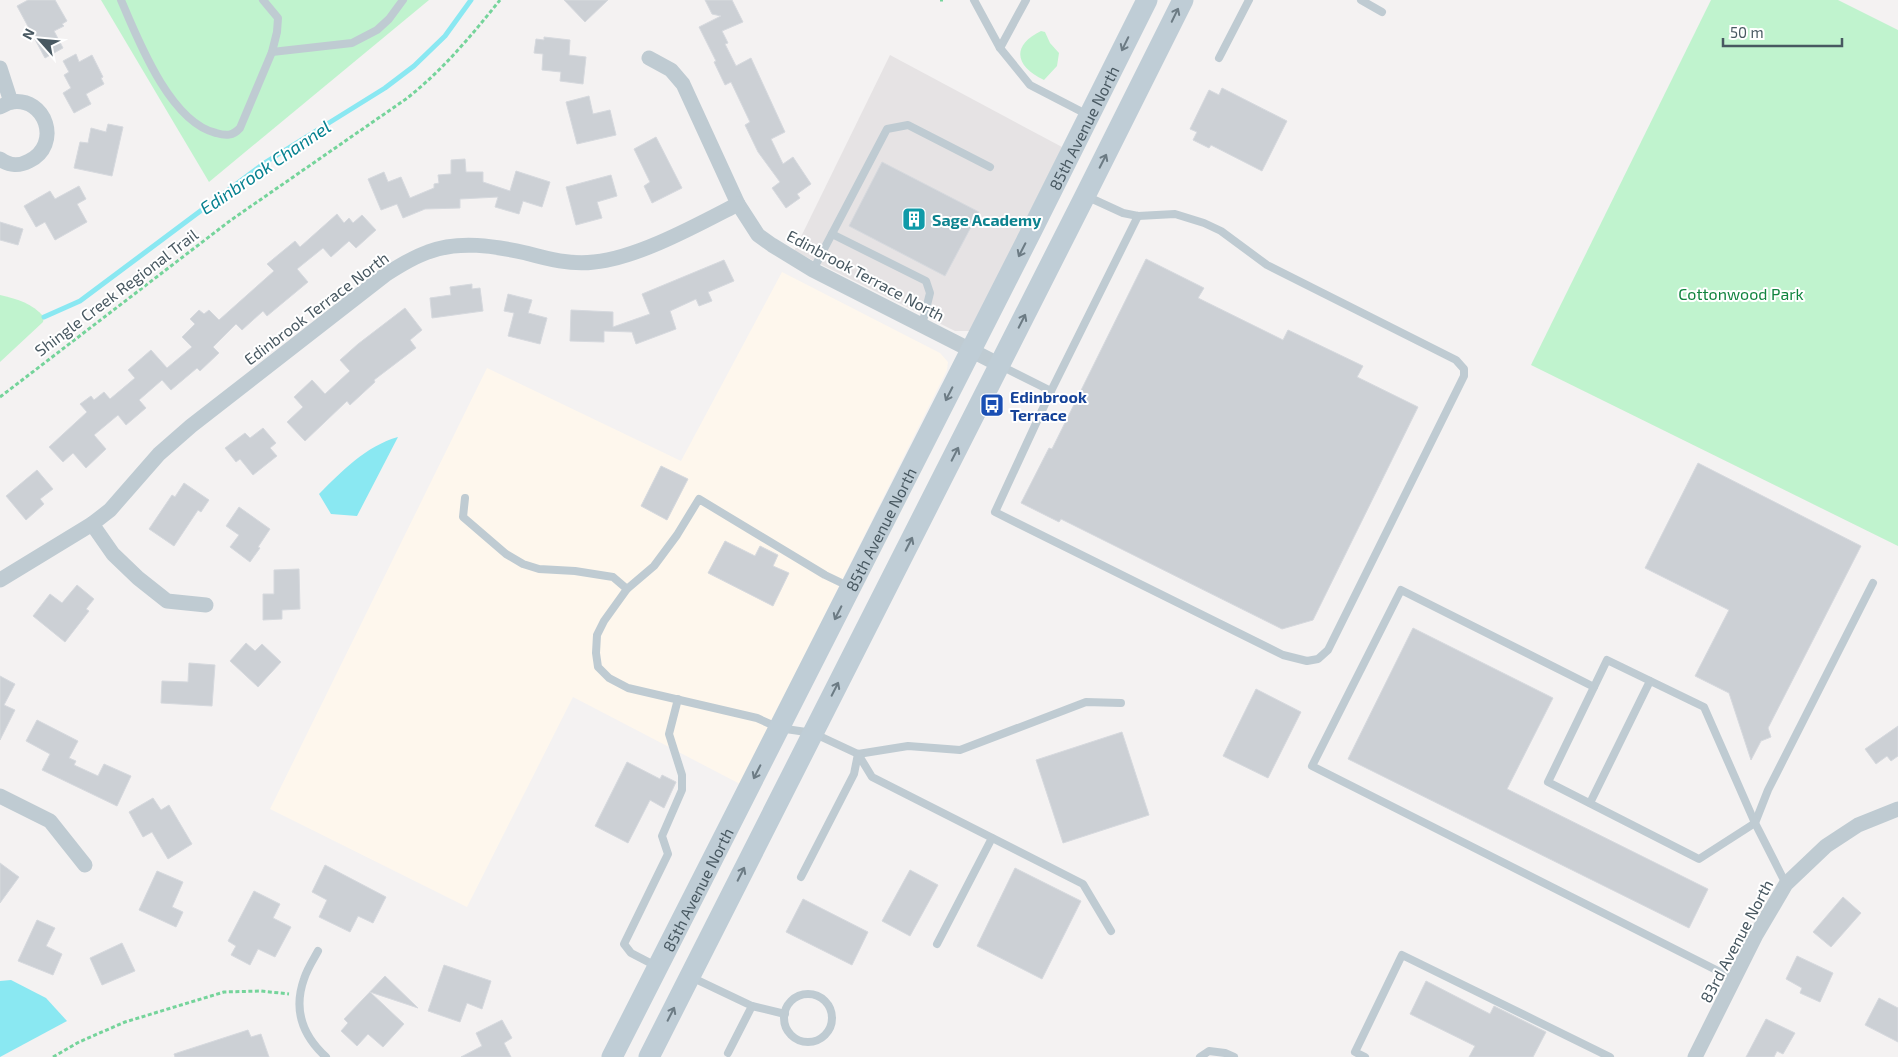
<svg xmlns="http://www.w3.org/2000/svg" width="1898" height="1057" font-family="'Exo 2',sans-serif">
	<style>
		.commercial { fill: #fef7ed }
		.education { fill: #e6e3e4 }
		.green { fill: #c0f3ce }
		.water { fill: #8ae8f2 }
		.lines { fill: none; stroke-linecap: round; stroke-linejoin: round }
		.stream { stroke: #8ae8f2; stroke-width: 5 }
		.building { fill: #ccd0d5; stroke: #d6d9de }
		.path { stroke: #75d49b; stroke-width: 3; stroke-dasharray: 4 2.5; stroke-linecap: butt }
		.lane { stroke: #bfcbd2; stroke-width: 8 }
		.street { stroke: #bfcbd2; stroke-width: 15 }
		.secondary { stroke: #bfcdd6; stroke-width: 21 }
		.oneway { stroke: #6c7b84 }
		.labels { text-anchor: middle; dominant-baseline: central; stroke-width: 4; stroke-linejoin: round; paint-order: stroke }
		.street-label { font-size: 16px; fill: #485861; stroke: #fff }
		.culture-label { font-size: 16px; font-weight: bold; fill: #0d838f; stroke: #fff; text-anchor: start }
		.park-label { font-size: 16px; fill: #11843f; stroke: #fff }
		.transit-label { font-size: 16px; font-weight: bold; fill: #164399; stroke: #fff; text-anchor: start }
		.water-label { font-size: 18px; font-style: italic; fill: #068190; stroke: #fff }
	</style>
	<rect width="100%" height="100%" fill="#f4f2f2"/>
	<polygon class="commercial" points="782,272 940,353 948,362 947,370 740,784 573,697 467,907 270,809 487,368 681,461"/>
	<polygon class="education" points="890,55 1062,147 980,321 971,331 955,331 794,251"/>
	<g class="green">
		<polygon points="101,0 429,0 209,182"/>
		<polygon points="1711,0 1838,0 1898,30 1898,546 1531,365"/>
		<path d="M1041 31 1045 32 1050 43 1059 53 1057 66 1044 80C1016 67 1010 46 1041 31Z"/>
		<path d="M0 295C17 299 32 303 44 317L43 322 0 362Z"/>
	</g>
	<g class="water">
		<path d="M398 437 357 516 331 514 319 494C342 471 366 446 398 437Z"/>
		<polygon points="11,980 46,998 67,1021 0,1057 0,981"/>
	</g>
	<g class="lines">
		<polyline class="stream" points="44,317 80,301 266,162 385,88 414,66 445,36 471,0"/>
	</g>
	<g class="building">
		<polygon points="28,0 55,0 67,21 62,24 64,26 54,31 63,48 45,58 17,6"/>
		<polygon points="564,0 608,0 585,22"/>
		<polygon points="705,0 732,0 743,22 722,31 728,43 725,44 736,66 751,58 785,132 771,139 783,164 793,157 811,184 797,194 800,198 786,208 772,188 780,182 758,152 745,125 750,122 731,82 725,85 714,62 716,61 699,27 721,16 712,14"/>
		<polygon points="544,37 570,40 569,55 586,57 583,84 560,81 561,72 542,70 543,54 534,53 536,39 544,40"/>
		<polygon points="76,54 79,62 92,55 103,77 101,78 104,84 86,94 91,104 74,113 63,93 71,88 64,75 69,72 63,61"/>
		<polygon points="1222,88 1287,121 1262,171 1211,145 1209,148 1193,140 1197,132 1190,129 1209,90 1219,95"/>
		<polygon points="589,96 593,114 610,110 616,135 577,144 566,102"/>
		<polygon points="108,124 123,127 112,176 74,168 80,142 88,143 91,128 106,132"/>
		<polygon points="656,137 682,188 652,203 644,186 650,182 634,149"/>
		<polygon points="465,159 466,172 483,172 483,182 510,191 516,171 550,182 542,207 523,201 519,214 495,207 498,197 460,199 460,208 425,209 403,218 397,204 381,210 368,179 384,172 388,182 401,177 410,198 434,188 434,184 439,183 438,175 451,174 451,160"/>
		<polygon points="882,162 979,212 945,276 849,226"/>
		<polygon points="611,175 617,196 597,202 602,218 576,225 566,187"/>
		<polygon points="79,186 86,199 77,204 87,222 55,240 45,222 36,227 24,206 50,191 55,199"/>
		<polygon points="337,214 344,223 349,218 353,223 362,215 376,230 356,248 349,241 331,257 323,248 297,269 308,282 267,316 263,311 242,330 236,324 213,347 219,353 200,371 197,368 171,390 162,380 139,400 146,408 126,425 118,415 94,435 106,449 86,468 73,453 63,462 49,447 87,412 80,404 91,396 94,400 104,392 110,399 135,378 128,370 151,350 167,368 192,347 182,337 195,324 190,319 199,310 204,314 209,310 219,320 274,271 267,264 295,241 300,247"/>
		<polygon points="0,222 23,229 18,245 0,240"/>
		<polygon points="1146,259 1204,288 1198,298 1283,340 1288,330 1363,366 1357,377 1418,407 1313,620 1282,629 1061,519 1059,522 1021,503 1049,448 1052,449"/>
		<polygon points="724,260 734,281 708,292 712,301 699,306 696,299 670,311 676,329 636,344 632,332 604,331 604,342 570,341 571,310 613,312 613,327 650,314 642,294"/>
		<polygon points="472,284 472,289 480,288 483,311 432,318 430,298 451,295 450,287"/>
		<polygon points="508,294 532,300 528,313 547,318 540,344 508,336 514,313 504,311"/>
		<polygon points="405,308 422,330 410,340 416,348 374,380 375,382 350,405 347,401 305,441 287,422 303,407 294,397 312,380 325,394 350,371 340,360 358,344"/>
		<polygon points="263,428 276,443 270,448 277,456 253,475 240,459 236,462 225,448 245,433 250,438"/>
		<polygon points="1698,463 1861,546 1768,728 1771,737 1761,741 1751,760 1729,693 1695,676 1729,610 1645,568"/>
		<polygon points="661,466 688,479 667,520 641,506"/>
		<polygon points="37,470 53,489 40,499 44,504 26,520 6,496"/>
		<polygon points="184,483 209,500 201,512 198,510 174,546 149,529 172,495 175,497"/>
		<polygon points="239,507 270,529 258,547 260,548 250,562 230,547 239,535 226,526"/>
		<polygon points="725,541 755,556 760,546 778,555 773,566 789,573 773,606 708,573"/>
		<polygon points="299,569 300,609 282,610 282,619 263,620 263,594 274,594 274,570"/>
		<polygon points="77,585 94,599 86,609 89,611 65,642 33,616 50,594 62,603"/>
		<polygon points="1413,628 1553,698 1507,789 1708,889 1689,928 1348,759"/>
		<polygon points="246,643 255,651 262,644 281,662 258,687 230,661"/>
		<polygon points="189,663 215,665 212,706 161,703 162,681 188,682"/>
		<polygon points="0,676 15,684 4,705 15,710 0,740"/>
		<polygon points="1256,689 1301,712 1268,778 1223,756"/>
		<polygon points="37,720 78,741 69,758 76,761 74,765 98,776 104,764 131,776 117,806 42,770 50,754 26,741"/>
		<polygon points="1898,726 1898,756 1891,761 1887,756 1876,764 1865,749"/>
		<polygon points="1122,732 1149,815 1063,843 1036,760"/>
		<polygon points="627,762 660,779 662,775 676,782 664,808 650,800 628,843 595,826"/>
		<polygon points="153,798 161,810 169,805 192,844 168,859 152,832 143,837 129,812"/>
		<polygon points="0,863 19,877 0,903"/>
		<polygon points="325,865 386,897 373,923 358,916 350,932 319,917 327,900 312,892"/>
		<polygon points="1015,868 1081,901 1042,979 977,946"/>
		<polygon points="910,870 938,885 910,936 882,921"/>
		<polygon points="157,871 183,882 172,907 183,912 176,927 139,910"/>
		<polygon points="254,891 280,904 273,918 291,927 275,957 258,949 250,965 231,955 236,946 228,941"/>
		<polygon points="1843,897 1861,913 1831,947 1813,932"/>
		<polygon points="803,899 868,932 852,965 786,932"/>
		<polygon points="37,920 55,928 46,946 62,954 53,975 18,961"/>
		<polygon points="122,943 135,971 102,985 90,958"/>
		<polygon points="1797,956 1833,973 1820,1002 1800,993 1802,988 1786,979"/>
		<polygon points="444,965 491,981 482,1009 467,1003 460,1022 428,1011"/>
		<polygon points="385,976 418,1008 370,992 404,1024 383,1047 368,1034 357,1046 341,1031 348,1023 344,1019"/>
		<polygon points="1426,981 1490,1014 1494,1006 1546,1032 1533,1057 1469,1057 1475,1046 1410,1014"/>
		<polygon points="1879,998 1898,1008 1898,1042 1865,1025"/>
		<polygon points="1766,1019 1795,1033 1783,1054 1777,1051 1774,1057 1746,1057"/>
		<polygon points="502,1020 512,1038 504,1043 511,1057 461,1057 482,1046 476,1033"/>
		<polygon points="248,1030 251,1037 261,1034 269,1057 175,1057 174,1054"/>
	</g>
	<g class="lines">
		<g class="path">
			<polyline points="940,0 943,0"/>
			<path d="M0 397 231 220 406 99C443 70 471 36 500 0"/>
			<polyline points="53,1057 79,1042 125,1022 224,992 261,991 289,994"/>
		</g>
		<g class="lane">
			<path d="M121 0C138 40 170 122 216 133 226 136 233 136 240 128L272 52 352 43 377 30 389 19 403 0"/>
			<polyline points="263,0 278,18 277,32 272,52"/>
			<polyline points="974,0 1000,48 1030,85 1088,115"/>
			<polyline points="1361,0 1382,12"/>
			<polyline points="1000,48 1026,0"/>
			<polyline points="1219,58 1249,0"/>
			<polyline points="832,234 926,281 930,293 922,325"/>
			<polyline points="813,270 887,129 908,125 990,167"/>
			<polyline points="1001,366 1051,391 995,512 1283,655 1307,661 1318,659 1328,650 1464,376 1464,369 1456,360 1267,265 1221,231 1204,223 1175,214 1138,216 1123,213 1086,196"/>
			<polyline points="1051,391 1138,216"/>
			<polyline points="465,498 463,517 506,554 523,564 539,569 575,571 613,577 627,589"/>
			<polyline points="850,587 825,575 699,499 677,535 654,566 627,589 604,621 597,635 596,653 598,667 609,678 628,688 757,718 779,728 813,733 858,754 908,746 960,750 1086,702 1121,703"/>
			<polyline points="1594,687 1548,782 1699,859 1755,823 1768,790 1873,583"/>
			<polyline points="858,754 872,777 1083,884 1111,931"/>
			<polyline points="1590,803 1650,681"/>
			<polyline points="801,877 854,774 858,754"/>
			<polyline points="937,944 992,838"/>
			<path d="M318 951C313 960 307 969 304 979 293 1010 303 1036 326 1057"/>
			<polyline points="656,966 631,953 624,944 668,854 662,836 682,790 682,775 669,734 678,699"/>
			<polyline points="691,977 752,1006 728,1053"/>
			<polyline points="1734,979 1312,766 1401,590 1594,687 1607,660 1704,707 1755,823 1786,884"/>
			<circle cx="808" cy="1018" r="24"/>
			<polyline points="752,1006 785,1014"/>
			<polyline points="1200,1057 1209,1051 1225,1053 1234,1057"/>
			<polyline points="1365,1057 1355,1052 1402,955 1610,1057"/>
		</g>
		<g class="street">
			<polyline points="649,58 671,70 683,84 738,204 758,235 772,245 813,270 1000,365"/>
			<polyline points="0,68 11,102"/>
			<path d="M0 107C3 106 7 103 11 102 46 96 62 145 29 161 20 166 9 166 0 159"/>
			<polyline points="92,524 113,554 138,578 167,601 206,605"/>
			<path d="M0 580 92 524 110 510 159 454 191 426 385 275C399 266 413 257 428 252 459 240 495 246 526 253 548 259 571 265 594 262 638 258 699 224 738 204"/>
			<polyline points="0,796 50,821 85,865"/>
			<polyline points="1695,1057 1756,935 1786,884 1826,846 1858,825 1898,809"/>
		</g>
		<g class="secondary">
			<path id="s1" d="M612 1057 1032 230 1147 0"/>
			<polyline points="649,1057 1085,196 1183,0"/>
		</g>
	</g>
	<defs><path id="oneway-shaft" d="M-6 0H5M1.5-3L5.5 0L1.5 3" fill="none" stroke-width="1.6" stroke-linecap="round" stroke-linejoin="round" transform="scale(1.25)"/></defs>
	<g class="oneway">
		<use href="#oneway-shaft" transform="translate(1175 15) rotate(-64)"/>
		<use href="#oneway-shaft" transform="translate(1125 44) rotate(116)"/>
		<use href="#oneway-shaft" transform="translate(1103 161) rotate(-63)"/>
		<use href="#oneway-shaft" transform="translate(1022 250) rotate(117)"/>
		<use href="#oneway-shaft" transform="translate(1022 321) rotate(-63)"/>
		<use href="#oneway-shaft" transform="translate(949 394) rotate(117)"/>
		<use href="#oneway-shaft" transform="translate(955 454) rotate(-63)"/>
		<use href="#oneway-shaft" transform="translate(909 544) rotate(-63)"/>
		<use href="#oneway-shaft" transform="translate(838 613) rotate(117)"/>
		<use href="#oneway-shaft" transform="translate(835 689) rotate(-63)"/>
		<use href="#oneway-shaft" transform="translate(757 772) rotate(117)"/>
		<use href="#oneway-shaft" transform="translate(741 874) rotate(-63)"/>
		<use href="#oneway-shaft" transform="translate(671 1014) rotate(-63)"/>
	</g>
	<defs>
		<g id="building-square" transform="scale(1.25)"><rect x="-9" y="-9" width="18" height="18" rx="4" fill="#0f9aa8" stroke="#fff"/><path d="M-4-6H4V6H1V3H-1V6H-4ZM-2.5-4.3h1.7v1.8h-1.7ZM.8-4.3h1.7v1.8H.8ZM-2.5-1h1.7V.8h-1.7ZM.8-1h1.7V.8H.8Z" fill="#fff"/></g>
		<g id="bus-square" transform="scale(1.25)"><rect x="-9" y="-9" width="18" height="18" rx="4" fill="#1a4fb4" stroke="#fff"/><path d="M-5-6H5V4H4V6H2V4H-2V6H-4V4H-5ZM-3.5-4V0h7V-4ZM-3.5 1.2v1.5H-2V1.2ZM2 1.2v1.5H3.5V1.2Z" fill="#fff"/></g>
	</defs>
	<g fill-rule="evenodd">
		<use href="#building-square" x="914" y="219"/>
		<use href="#bus-square" x="992" y="405"/>
	</g>
	<g class="labels">
		<g class="street-label">
			<text stroke="none"><textPath href="#s1" startOffset="1042">85th Avenue North</textPath></text>
			<text transform="translate(866 275) rotate(28)">Edinbrook Terrace North</text>
			<text transform="translate(116 292) rotate(-37)">Shingle Creek Regional Trail</text>
			<text transform="translate(316 308) rotate(-37)">Edinbrook Terrace North</text>
			<text stroke="none"><textPath href="#s1" startOffset="592">85th Avenue North</textPath></text>
			<text stroke="none"><textPath href="#s1" startOffset="188">85th Avenue North</textPath></text>
			<text transform="translate(1736 941) rotate(-62)">83rd Avenue North</text>
		</g>
		<g class="culture-label">
			<text x="932" y="219">Sage Academy</text>
		</g>
		<g class="park-label">
			<text x="1741" y="293">Cottonwood Park</text>
		</g>
		<g class="transit-label">
			<text x="1010" y="396">Edinbrook<tspan x="1010" dy="18">Terrace</tspan></text>
		</g>
		<g class="water-label">
			<text transform="translate(265 167) rotate(-34)">Edinbrook Channel</text>
		</g>
	</g>
	<g transform="translate(40 40) rotate(297)" stroke="#ffffff" stroke-width="4" paint-order="stroke">
	<path d="M0-4L9 19L0 12L-9 19Z" fill="#485861"/>
	<text y="-8" font-size="14" font-weight="bold" text-anchor="middle" fill="#485861">N</text>
	</g>
	<path d="M1723 38v8h119v-8" fill="none" stroke="#485861" stroke-width="2.5"/>
	<text x="1730" y="38" font-size="15" fill="#485861" stroke="#ffffff" stroke-width="4" paint-order="stroke">50 m</text>
</svg>
